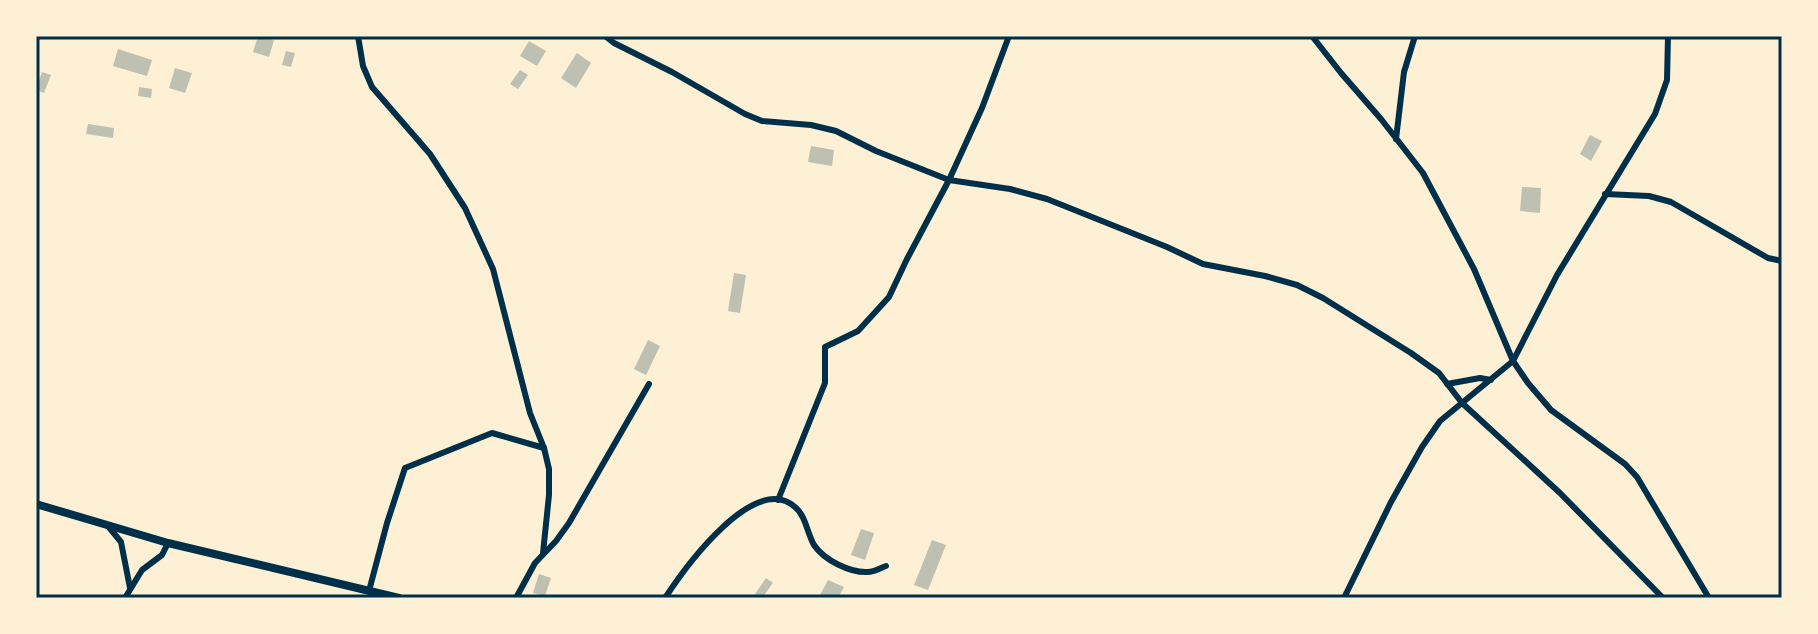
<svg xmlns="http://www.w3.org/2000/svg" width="1818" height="634" font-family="Overpass,sans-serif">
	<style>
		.building { fill: #bec0b2 }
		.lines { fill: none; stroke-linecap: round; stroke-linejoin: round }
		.minor { stroke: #003049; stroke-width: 6 }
		.secondary { stroke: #003049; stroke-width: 8 }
		.neatline { fill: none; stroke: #003049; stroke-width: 3 }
	</style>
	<rect width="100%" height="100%" fill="#fdf0d5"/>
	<g class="building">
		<polygon points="258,36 274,40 269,57 253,52"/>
		<polygon points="529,41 546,51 537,66 520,56"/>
		<polygon points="118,49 152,60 147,76 113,66"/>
		<polygon points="286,51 295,53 291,67 282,65"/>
		<polygon points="577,53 591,63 576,88 561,78"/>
		<polygon points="175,68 192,73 185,93 169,88"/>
		<polygon points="520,70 528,75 518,89 510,84"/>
		<polygon points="42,72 51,75 44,93 36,90"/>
		<polygon points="139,87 152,89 151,98 138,96"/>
		<polygon points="88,124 114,128 113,138 86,134"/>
		<polygon points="1590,135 1602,141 1591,161 1580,154"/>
		<polygon points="811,146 834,150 832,166 808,162"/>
		<polygon points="1522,187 1541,188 1540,213 1520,211"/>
		<polygon points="734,273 746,275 740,313 728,311"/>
		<polygon points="648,340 660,346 646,375 634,369"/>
		<polygon points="861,529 874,533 865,560 851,555"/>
		<polygon points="932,540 946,545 928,590 914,585"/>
		<polygon points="539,574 551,578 545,596 533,593"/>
		<polygon points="766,578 773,583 762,598 755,594"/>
		<polygon points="828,580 844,587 838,598 819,597"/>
	</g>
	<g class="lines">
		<g class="minor">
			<polyline points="358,36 363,66 372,87 430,154 465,208 493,269 530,413 544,448 549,469 549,495 543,553"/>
			<polyline points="605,36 614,43 672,72 745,114 762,121 811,125 836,131 876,151 949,180 1010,189 1047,199 1167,247 1203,264 1265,276 1297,285 1323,298 1411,353 1439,373 1462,403 1560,493 1663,598"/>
			<polyline points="1312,36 1341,73 1381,119 1423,173 1474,269 1513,361 1528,383 1551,410 1625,464 1637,477 1709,598"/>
			<polyline points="1396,139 1404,72 1415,36"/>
			<polyline points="1605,194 1649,196 1671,202 1768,258 1782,261"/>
			<polyline points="1447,384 1480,378 1491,380"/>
			<polyline points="778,500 825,383 825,347 858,331 889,297 907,259 949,180 982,108 1009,36"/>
			<polyline points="108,526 121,542 130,588"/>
			<polyline points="369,591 387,523 405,468 492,433 544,448"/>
			<polyline points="125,598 142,570 162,555 168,543"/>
			<polyline points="516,598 535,563 556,541 569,523 649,384"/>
			<path d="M665 598C684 569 754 471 795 507 806 516 807 533 814 545 824 560 850 573 868 572 874 572 880 568 886 566"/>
			<polyline points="1344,598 1391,502 1422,447 1440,421 1513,361 1557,275 1655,114 1667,80 1668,36"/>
		</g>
		<polyline class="secondary" points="36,504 168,543 399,598"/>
	</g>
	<rect width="1818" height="634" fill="none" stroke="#fdf0d5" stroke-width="76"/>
	<rect x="38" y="38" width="1742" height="558" class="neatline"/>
</svg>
